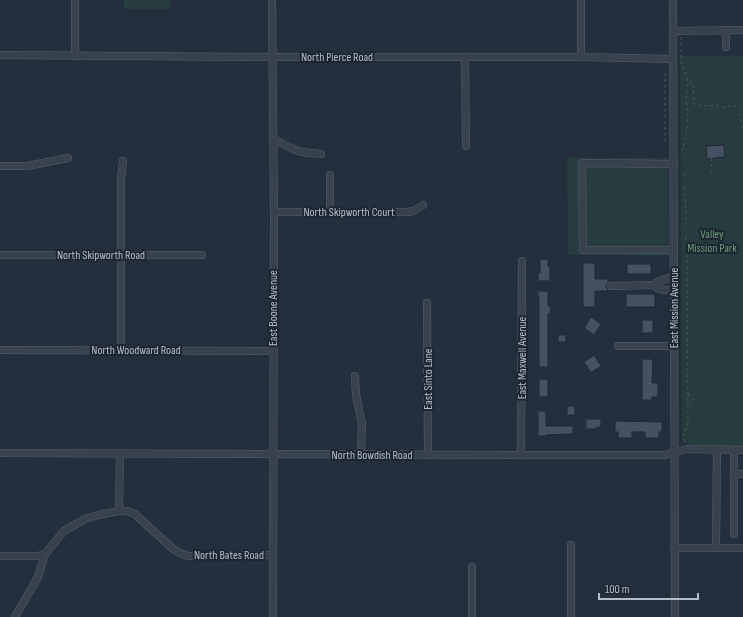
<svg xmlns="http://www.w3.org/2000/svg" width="743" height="617" font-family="'Sofia Sans Condensed',sans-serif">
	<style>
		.green { fill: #263c3f }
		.building { fill: #455162; stroke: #1f2835 }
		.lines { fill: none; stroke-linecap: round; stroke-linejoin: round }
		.minor-casing { stroke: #565f6c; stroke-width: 8 }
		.path { stroke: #44595c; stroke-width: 1; stroke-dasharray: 3 3; stroke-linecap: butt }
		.minor { stroke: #38414e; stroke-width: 7 }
		.labels { text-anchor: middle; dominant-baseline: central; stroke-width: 4; stroke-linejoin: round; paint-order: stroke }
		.street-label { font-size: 12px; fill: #b4bcc9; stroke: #1d2633 }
		.park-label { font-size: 12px; fill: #6b9a76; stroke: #1d2633 }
	</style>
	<rect width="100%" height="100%" fill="#242f3e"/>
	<g class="green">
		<rect x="124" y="0" width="47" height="9"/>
		<polygon points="680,56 743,56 743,446 701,446 685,443 682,439"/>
		<polygon points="567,157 668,158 669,256 568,255"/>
	</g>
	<g class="building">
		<polygon points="724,145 725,157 707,159 706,146"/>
		<polygon points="540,259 548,259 548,266 550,266 550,281 538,281 538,273 540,273"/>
		<polygon points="583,263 595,263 595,279 608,279 608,282 606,286 608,291 595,291 595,307 583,307"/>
		<rect x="627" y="264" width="24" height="10"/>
		<polygon points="538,291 548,291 548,306 551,306 550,314 548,314 548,367 539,367 539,297 538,297"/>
		<rect x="626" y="294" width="29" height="13"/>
		<polygon points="591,317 601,324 594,335 584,328"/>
		<rect x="642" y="320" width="11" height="13"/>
		<rect x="558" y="335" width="8" height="7"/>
		<polygon points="594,355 601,366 591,373 584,362"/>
		<polygon points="642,359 653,359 652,383 658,383 658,397 652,397 652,400 642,400"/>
		<rect x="539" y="379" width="9" height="18"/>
		<rect x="567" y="406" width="8" height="9"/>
		<polygon points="538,411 546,411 546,426 573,426 573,434 546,435 546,436 538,436"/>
		<polygon points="586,419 601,419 601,427 598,427 598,428 595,428 595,429 586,429"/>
		<polygon points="615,421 662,422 662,432 659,432 659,438 645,438 645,432 632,432 632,438 618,438 618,432 615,432"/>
	</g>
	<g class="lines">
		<g class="minor-casing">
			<g id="minor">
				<polyline points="75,0 75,56"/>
				<polyline points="272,0 274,212 273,617"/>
				<polyline points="673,0 675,617"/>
				<polyline points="726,30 726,47"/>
				<polyline points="673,31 743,30"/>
				<polyline points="0,55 272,57 581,57 673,59"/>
				<polyline points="465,57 466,146"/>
				<polyline points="581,57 581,0"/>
				<polyline points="273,139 293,149 301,152 321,154"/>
				<polyline points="674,164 582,163 583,250 674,250"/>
				<polyline points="0,166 27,166 68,158"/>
				<polyline points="330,175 330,212"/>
				<polyline points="274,212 406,212 414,211 423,205"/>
				<polyline points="0,255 202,255"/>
				<polyline points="674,276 657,282 656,284 657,288 659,289 674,291"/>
				<polyline points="611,286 656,285"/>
				<polyline points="427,303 428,455"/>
				<polyline points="618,346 674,346"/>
				<polyline points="0,350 273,351"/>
				<polyline points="121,350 121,178 123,161"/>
				<polyline points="355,376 356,395 362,424 361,454"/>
				<polyline points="734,450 734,534"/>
				<polyline points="0,453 521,455 665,455 687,449 743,450"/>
				<polyline points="521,455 522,261"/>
				<polyline points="734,474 743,474"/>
				<polyline points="119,511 120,454"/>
				<polyline points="571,545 571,617"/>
				<polyline points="674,548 743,548"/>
				<polyline points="716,548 717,450"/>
				<polyline points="0,556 38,556 45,554 64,531 85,519 98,515 119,511 127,511 135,514 173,549 180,553 188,556 273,555"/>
				<polyline points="472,567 472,617"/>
				<polyline points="15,617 38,577 45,554"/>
			</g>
		</g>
		<g class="path">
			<polyline points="681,37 681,63 686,74 688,83 686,99 688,117 685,141 682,151"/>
			<polyline points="666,73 665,75 665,143 666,145"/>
			<path d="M689 83H693V85L694 103 696 106H701L716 105 725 108C730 105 734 104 739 108L743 130"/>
			<polyline points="711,158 712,173"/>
			<polyline points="684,176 684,174"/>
			<polyline points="684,187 685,189 686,225"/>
			<polyline points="688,394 694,400 689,405"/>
			<polyline points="685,442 683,437 688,422 687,249 685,234"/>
		</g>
		<use href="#minor" class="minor"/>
	</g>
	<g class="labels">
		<g class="street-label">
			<text x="337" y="57">North Pierce Road</text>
			<text x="349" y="212">North Skipworth Court</text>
			<text x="101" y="255">North Skipworth Road</text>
			<text transform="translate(273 308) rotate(-90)">East Boone Avenue</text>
			<text transform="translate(674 308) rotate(-90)">East Mission Avenue</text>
			<text x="136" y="350">North Woodward Road</text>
			<text transform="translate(522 358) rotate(-90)">East Maxwell Avenue</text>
			<text transform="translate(428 379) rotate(-90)">East Sinto Lane</text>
			<text x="372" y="455">North Bowdish Road</text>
			<text x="229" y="555">North Bates Road</text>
		</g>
		<g class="park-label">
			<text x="712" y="234">Valley<tspan x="712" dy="14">Mission Park</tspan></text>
		</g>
	</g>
	<path d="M599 593v6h99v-6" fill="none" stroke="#b4bcc9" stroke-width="2"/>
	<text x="605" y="593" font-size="12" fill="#b4bcc9" stroke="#1d2633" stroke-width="3" paint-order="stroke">100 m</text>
</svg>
